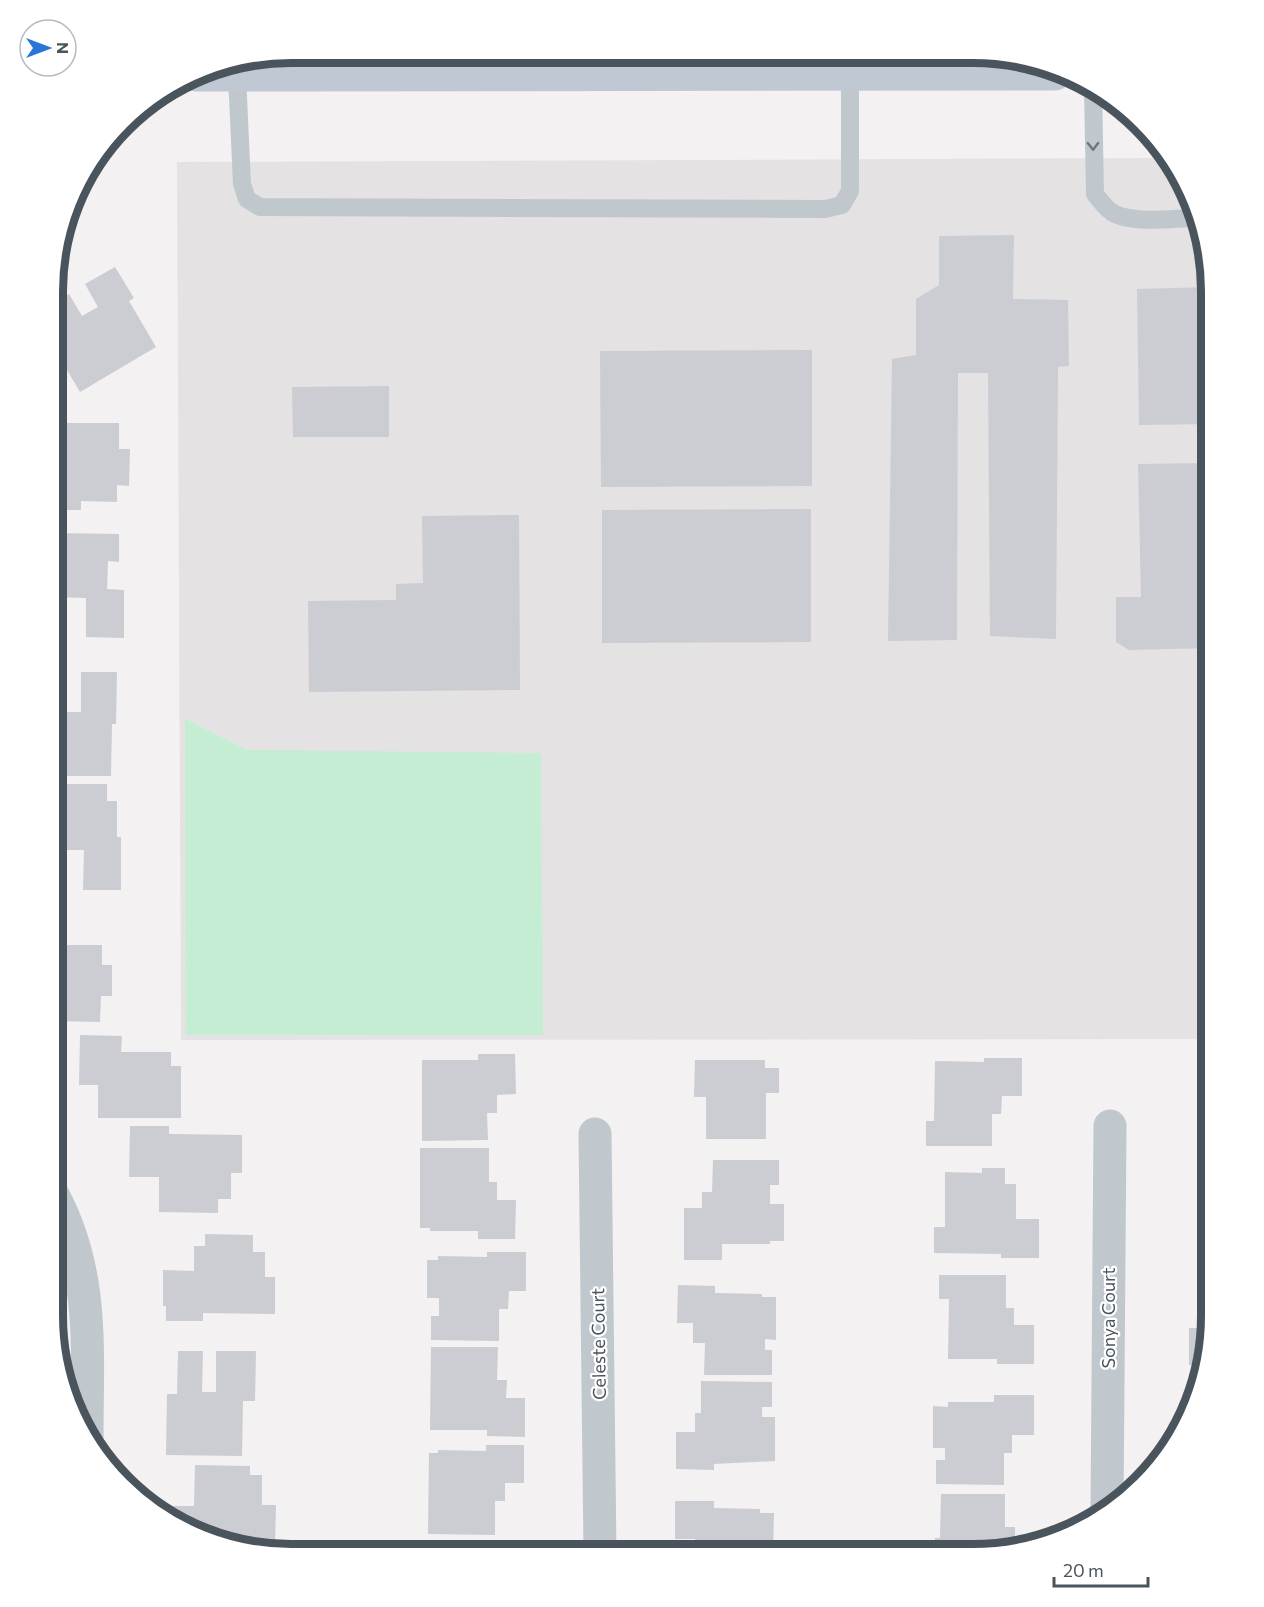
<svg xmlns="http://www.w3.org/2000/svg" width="1264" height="1607" font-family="Commissioner,sans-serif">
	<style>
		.education { fill: #e4e2e2 }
		.green { fill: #c4edd3 }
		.building { fill: #cbcdd3 }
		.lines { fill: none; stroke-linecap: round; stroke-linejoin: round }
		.lane { stroke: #c0c8ce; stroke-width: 18 }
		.street { stroke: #c0c8ce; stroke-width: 33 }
		.secondary { stroke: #c0c9d3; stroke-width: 33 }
		.oneway { stroke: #6d777f }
		.labels { text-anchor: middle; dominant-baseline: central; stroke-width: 4.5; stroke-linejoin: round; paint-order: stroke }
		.street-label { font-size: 18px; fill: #4a545d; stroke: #fff }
		.rim { fill: none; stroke: #4a545d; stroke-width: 8 }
	</style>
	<rect width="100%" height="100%" fill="#f3f1f1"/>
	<polygon class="education" points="1167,158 1180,172 1203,229 1211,290 1211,1039 181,1040 177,162"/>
	<polygon class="green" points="185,719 247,750 541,753 543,1035 186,1035"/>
	<g class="building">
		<polygon points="1014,235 1013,299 1068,300 1069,366 1058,367 1056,639 990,636 988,373 958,373 957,640 888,641 892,359 916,355 916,299 939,285 939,236"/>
		<polygon points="115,267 134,298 129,301 156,347 80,392 60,358 57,360 54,356 54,334 61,330 54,320 55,303 69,294 82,316 98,307 85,284"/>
		<polygon points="1211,287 1211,424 1139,425 1137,289"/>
		<polygon points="812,350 812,486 601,487 600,351"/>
		<polygon points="389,386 389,437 293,437 292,387"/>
		<polygon points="57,423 119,423 119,449 130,449 129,486 117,485 117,502 81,501 81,510 54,510"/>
		<polygon points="1211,463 1211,648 1129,650 1116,642 1116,597 1141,597 1138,464"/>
		<polygon points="811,509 811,642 602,643 602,510"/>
		<polygon points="519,515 520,690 309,692 308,601 396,600 396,584 423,583 422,516"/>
		<polygon points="54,533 119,534 119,562 108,561 107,589 124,590 124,638 86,637 86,598 54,597"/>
		<polygon points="81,672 117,672 116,724 112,724 111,776 54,776 54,712 81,712"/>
		<polygon points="54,784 107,784 107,801 117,801 117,837 121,837 121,890 83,890 84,850 53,850"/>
		<polygon points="53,915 66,915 65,945 102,945 102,965 112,965 112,996 101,996 100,1022 53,1021"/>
		<polygon points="80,1035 122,1036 121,1052 171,1052 171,1066 181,1066 181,1118 98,1118 98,1085 79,1085"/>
		<polygon points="478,1054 515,1054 516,1094 497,1095 497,1113 487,1113 488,1140 422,1141 422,1060 478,1060"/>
		<polygon points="984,1058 1022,1058 1022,1096 1002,1096 1001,1114 992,1114 992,1146 926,1146 926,1121 934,1121 935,1061 984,1062"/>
		<polygon points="695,1060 765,1060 765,1068 779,1068 779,1093 766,1093 766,1139 706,1139 706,1097 694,1097"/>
		<rect x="1207" y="1062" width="4" height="38"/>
		<polygon points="130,1126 169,1126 169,1134 242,1135 242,1173 231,1173 231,1199 218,1199 218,1213 159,1212 159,1177 129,1177"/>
		<polygon points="420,1148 489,1148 489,1182 497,1182 497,1200 516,1200 515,1239 478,1239 478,1231 430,1231 430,1228 420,1228"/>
		<polygon points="713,1160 779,1160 779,1185 770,1185 770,1204 784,1204 784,1241 770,1241 770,1244 722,1244 722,1260 684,1260 684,1208 702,1208 702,1192 712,1192"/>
		<polygon points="982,1168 1005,1168 1005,1184 1016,1184 1016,1219 1039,1219 1039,1258 1001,1258 1001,1254 934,1253 934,1227 945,1227 945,1172 982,1173"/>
		<polygon points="205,1234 253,1235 253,1252 265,1252 265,1277 275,1277 275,1314 203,1313 203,1321 166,1321 166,1306 163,1306 163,1270 194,1271 194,1246 205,1246"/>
		<polygon points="487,1252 526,1252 526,1291 509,1291 508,1309 499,1309 499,1341 431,1340 431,1316 439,1316 439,1298 427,1298 427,1260 438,1260 438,1256 487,1257"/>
		<polygon points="939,1275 1006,1275 1006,1308 1014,1308 1014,1325 1034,1325 1034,1364 997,1364 997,1359 948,1359 949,1299 939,1299"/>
		<polygon points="678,1285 715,1286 715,1293 762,1294 762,1297 776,1297 776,1340 765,1339 765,1350 772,1350 772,1375 704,1375 705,1343 693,1343 693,1323 677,1323"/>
		<polygon points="1208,1310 1211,1310 1211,1332 1204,1365 1189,1365 1189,1328 1208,1328"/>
		<polygon points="431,1347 498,1347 497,1380 507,1380 506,1398 525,1398 525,1437 487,1436 487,1430 430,1430"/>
		<polygon points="178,1351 203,1351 202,1392 216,1392 216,1351 256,1351 255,1401 243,1401 242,1456 166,1455 167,1394 177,1394"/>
		<polygon points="701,1381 772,1382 772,1407 762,1407 762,1417 775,1417 775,1461 714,1464 714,1470 676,1469 676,1432 695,1432 695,1413 701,1413"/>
		<polygon points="994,1395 1034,1395 1034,1435 1012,1435 1012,1453 1004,1453 1004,1485 936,1484 936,1460 945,1460 945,1448 933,1448 933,1406 948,1407 948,1402 994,1402"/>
		<polygon points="1188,1395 1198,1395 1188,1415"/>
		<polygon points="486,1445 524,1445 524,1483 505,1483 505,1501 495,1501 495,1535 428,1534 429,1453 438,1453 438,1450 486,1451"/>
		<polygon points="195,1465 250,1466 250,1475 262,1475 262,1505 276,1505 275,1545 229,1545 214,1542 166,1518 166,1506 194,1506"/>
		<polygon points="941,1494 1005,1494 1005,1527 1015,1527 1015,1541 1028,1542 989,1554 934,1554 935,1538 940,1538"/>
		<polygon points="675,1501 714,1501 714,1508 760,1509 760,1513 774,1513 773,1554 695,1554 695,1539 675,1539"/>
		<polygon points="446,1541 509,1542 508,1554 446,1554"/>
	</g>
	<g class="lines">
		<g class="lane">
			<polyline points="237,75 242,184 247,199 260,207 825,209 842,205 850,191 850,74"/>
			<path d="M1093 88 1095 194C1101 201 1106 210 1115 214 1138 224 1174 218 1199 218"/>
		</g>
		<g class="street">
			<polyline points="595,1134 600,1554"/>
			<path d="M53 1195C95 1273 87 1352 87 1438"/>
			<polyline points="1107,1509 1110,1126"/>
		</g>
		<polyline class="secondary" points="196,75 1055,74"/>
	</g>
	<defs><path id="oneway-chevron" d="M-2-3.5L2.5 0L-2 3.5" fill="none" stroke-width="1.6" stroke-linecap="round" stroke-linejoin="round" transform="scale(1.5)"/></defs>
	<use class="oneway" href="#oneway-chevron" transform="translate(1093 146) rotate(89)"/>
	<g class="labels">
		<g class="street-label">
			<text transform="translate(1108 1318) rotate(-90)">Sonya Court</text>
			<text transform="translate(598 1344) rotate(-91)">Celeste Court</text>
		</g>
	</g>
	<path d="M0 0H1264V1607H0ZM291 63H973A228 228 0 0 1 1201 291V1316A228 228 0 0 1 973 1544H291A228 228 0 0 1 63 1316V291A228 228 0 0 1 291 63Z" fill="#fff" fill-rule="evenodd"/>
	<path class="rim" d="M291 63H973A228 228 0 0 1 1201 291V1316A228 228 0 0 1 973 1544H291A228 228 0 0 1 63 1316V291A228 228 0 0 1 291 63Z"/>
	<g transform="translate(48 48) rotate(90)"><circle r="28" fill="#ffffff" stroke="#b7bbbe" stroke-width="1.5"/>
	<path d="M0-4.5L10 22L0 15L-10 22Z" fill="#2776d7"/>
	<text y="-9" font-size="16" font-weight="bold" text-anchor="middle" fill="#4a545d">N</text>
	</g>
	<path d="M1054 1577v9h94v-9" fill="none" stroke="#4a545d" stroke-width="3"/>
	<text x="1063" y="1577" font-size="18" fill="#4a545d" stroke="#ffffff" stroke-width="4.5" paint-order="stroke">20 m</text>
</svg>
